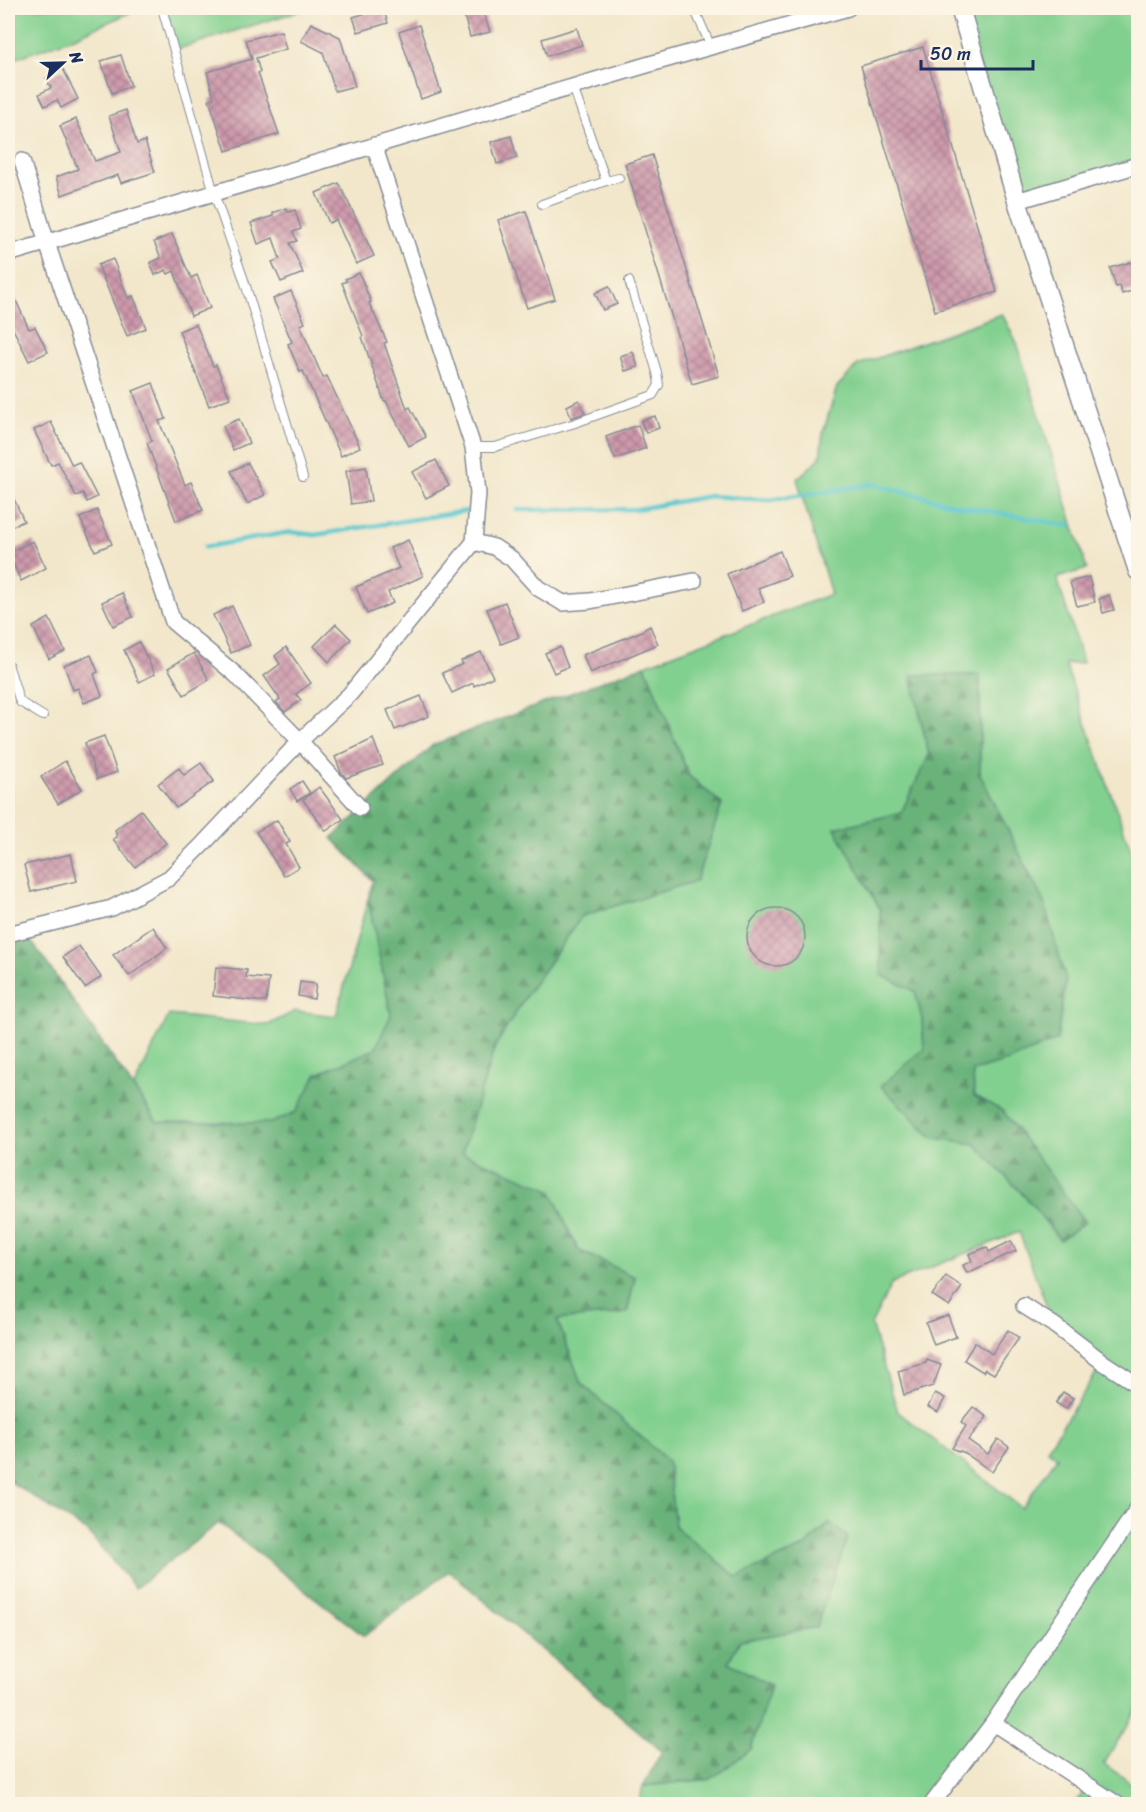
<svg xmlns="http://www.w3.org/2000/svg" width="1146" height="1812" font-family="Sriracha,sans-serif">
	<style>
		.green { fill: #82d08f; stroke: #4e8076; stroke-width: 1.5; fill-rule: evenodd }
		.forest { fill: url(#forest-firs); stroke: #42706c; stroke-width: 1.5 }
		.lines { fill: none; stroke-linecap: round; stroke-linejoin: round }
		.stream { stroke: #59c7cf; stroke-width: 4.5 }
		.building { fill: url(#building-cross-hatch) }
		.service-casing { stroke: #868b94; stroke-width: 10 }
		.minor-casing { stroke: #868b94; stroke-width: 18 }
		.tertiary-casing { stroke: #868b94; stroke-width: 21 }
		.service { stroke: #fff; stroke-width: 8 }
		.minor { stroke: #fff; stroke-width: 15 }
		.tertiary { stroke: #fff; stroke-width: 18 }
	</style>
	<defs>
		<pattern id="forest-firs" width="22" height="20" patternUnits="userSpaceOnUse" patternTransform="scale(1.5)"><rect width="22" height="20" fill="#69b27a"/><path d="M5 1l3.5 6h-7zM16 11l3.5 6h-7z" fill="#569167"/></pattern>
		<pattern id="building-cross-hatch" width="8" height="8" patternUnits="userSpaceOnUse" patternTransform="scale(1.5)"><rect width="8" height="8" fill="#cd99ab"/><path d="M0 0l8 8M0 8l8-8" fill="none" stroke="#a67d8e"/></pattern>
	</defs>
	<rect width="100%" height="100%" fill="#fcf5e5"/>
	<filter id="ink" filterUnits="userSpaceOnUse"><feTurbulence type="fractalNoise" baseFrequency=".0167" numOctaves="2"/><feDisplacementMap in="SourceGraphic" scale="12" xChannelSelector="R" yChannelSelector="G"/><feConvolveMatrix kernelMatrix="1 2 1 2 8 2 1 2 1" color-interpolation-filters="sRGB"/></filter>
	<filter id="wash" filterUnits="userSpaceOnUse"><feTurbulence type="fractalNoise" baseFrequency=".008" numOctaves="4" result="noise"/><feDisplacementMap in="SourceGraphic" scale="24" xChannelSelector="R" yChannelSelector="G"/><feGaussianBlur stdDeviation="1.35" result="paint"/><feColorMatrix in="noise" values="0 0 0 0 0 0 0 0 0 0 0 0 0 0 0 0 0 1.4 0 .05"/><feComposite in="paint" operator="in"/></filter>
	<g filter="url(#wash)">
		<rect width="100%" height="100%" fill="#f2e7cb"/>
		<g class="green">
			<polygon points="8,8 141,8 67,40 8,61"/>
			<polygon points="162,8 308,8 175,50"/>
			<polygon points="960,8 1138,8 1138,165 1017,201"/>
			<path d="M1002 314 1017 343 1087 569 1057 578 1083 663 1065 664 1138 870V1708L1104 1764 1138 1788V1804H1087L1078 1799 1088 1786 993 1723 932 1804H639L643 1786 711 1779 728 1662 740 1641 816 1627 829 1523 806 1546 737 1577 675 1527 668 1461 581 1383 557 1319 627 1313 635 1278 578 1250 551 1190 462 1153 495 1046 529 991 582 916 696 881 722 804 689 776 645 665 831 594 797 479 820 458 823 433 837 387 858 365ZM980 675V774L1044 903 1011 1060 973 1071 974 1096 1003 1111 1060 1240 1029 1201 975 1144 932 1137 882 1085 924 1049 922 1019 915 991 881 975 880 909 835 828 901 813 929 755 911 676ZM1019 1232 1054 1325 1103 1363 1047 1449 1057 1457 1022 1508 898 1412 871 1325 892 1283Z"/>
			<polygon points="368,899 391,1015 375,1049 317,1074 296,1112 271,1123 157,1122 134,1087 169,1015 268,1025 295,1011 336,1016"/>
		</g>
		<g class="forest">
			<polygon points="645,665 689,776 722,804 696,881 582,916 529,991 495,1046 462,1153 551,1190 578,1250 635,1277 627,1313 557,1320 581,1383 668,1461 675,1527 737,1577 806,1546 829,1523 848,1537 816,1627 740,1641 728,1662 771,1685 751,1749 711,1779 643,1786 662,1751 449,1571 364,1636 219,1523 135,1588 88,1532 8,1480 8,934 23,929 157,1122 271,1123 296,1112 317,1074 375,1049 391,1015 368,899 373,881 332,838 433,745"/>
			<polygon points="911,675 980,675 980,774 1044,903 1066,979 1057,1040 1011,1060 973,1071 974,1096 1003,1111 1085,1222 1060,1240 1029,1201 975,1144 932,1137 881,1086 924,1049 922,1019 915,991 881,975 880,909 835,828 901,813 929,755"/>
		</g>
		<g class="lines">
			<g class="stream">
				<polyline points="517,510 637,509 710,496 770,500 873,484 961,506 1071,526"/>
				<polyline points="205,547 291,532 315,535 466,511"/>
			</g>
		</g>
		<g id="blocks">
			<g class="building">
				<polygon points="383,8 388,23 358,32 353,17"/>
				<polygon points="462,8 482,8 490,32 470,37"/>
				<polygon points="311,23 340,37 355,86 335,91 323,52 301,41"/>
				<polygon points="419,25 441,92 421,99 399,32"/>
				<polygon points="577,28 582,45 547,56 542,39"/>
				<polygon points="281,31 286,49 256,58 260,72 258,73 279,134 226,151 209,99 214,98 207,72 252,59 246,40"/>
				<polygon points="923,47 997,292 935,311 861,66"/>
				<polygon points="121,55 131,86 112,93 101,61"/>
				<polygon points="63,69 78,99 61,108 57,100 45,106 39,94 51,88 46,78"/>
				<polygon points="126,110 137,144 145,141 155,172 121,183 118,175 62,195 56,177 78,169 60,126 76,119 95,161 121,152 109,116"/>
				<polygon points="511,136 517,158 497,164 491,142"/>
				<polygon points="652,155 719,376 692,384 625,164"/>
				<polygon points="339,183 374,256 356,264 336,220 329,223 316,193"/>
				<polygon points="286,208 288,212 295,210 301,229 293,232 297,241 290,243 303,273 281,282 272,262 280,259 273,238 258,244 251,223 273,216 273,213"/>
				<polygon points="526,211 555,299 527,308 498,220"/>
				<polygon points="172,234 191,278 197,275 210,308 191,316 174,271 168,274 166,270 155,275 150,263 161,258 154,242"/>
				<polygon points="113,259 128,298 133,296 146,328 127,336 98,265"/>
				<polygon points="1131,262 1138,289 1122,294 1120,286 1116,287 1110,268"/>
				<polygon points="359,273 371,302 369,303 387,342 384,343 407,409 410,407 426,437 409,446 386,401 384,401 362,337 363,336 342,283 347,281 345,279"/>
				<polygon points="8,283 29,329 35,327 48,352 29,361 11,325 8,326"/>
				<polygon points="609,286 617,304 603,310 595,293"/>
				<polygon points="291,291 305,323 300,325 323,378 327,376 360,447 341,456 303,371 300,372 288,344 292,342 273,299"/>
				<polygon points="196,324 213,366 216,365 230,398 209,406 179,331"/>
				<polygon points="633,352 638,367 625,371 620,356"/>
				<polygon points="153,383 166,419 159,421 185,485 191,482 203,510 176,521 147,443 152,441 133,391"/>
				<polygon points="579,400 585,413 571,418 567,406"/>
				<polygon points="655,416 659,428 646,433 641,421"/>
				<polygon points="239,419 249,443 233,450 223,426"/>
				<polygon points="51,422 72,465 79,462 97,497 87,502 83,493 76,496 58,462 51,465 34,430"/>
				<polygon points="638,425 646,448 615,459 606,437"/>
				<polygon points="436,460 449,486 426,498 412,472"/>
				<polygon points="248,463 265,495 247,504 231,471"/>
				<polygon points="366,467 371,501 351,504 346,471"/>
				<polygon points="8,486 24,521 8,528"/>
				<polygon points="97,510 112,544 95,551 80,518"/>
				<polygon points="408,540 423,576 388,592 393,603 367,614 356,587 399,568 390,548"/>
				<polygon points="33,541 46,568 21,581 8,553"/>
				<polygon points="780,551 790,576 758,588 764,602 742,611 727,574"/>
				<polygon points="1089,577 1095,602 1077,606 1070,582"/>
				<polygon points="122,593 133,617 113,626 102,602"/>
				<polygon points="1109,595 1114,610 1103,613 1099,599"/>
				<polygon points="505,602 519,637 501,644 487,609"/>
				<polygon points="232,606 250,645 231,653 213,615"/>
				<polygon points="49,618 65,651 49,659 33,627"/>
				<polygon points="336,624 351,639 329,662 314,646"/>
				<polygon points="650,626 658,644 590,673 583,655 640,632"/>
				<polygon points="139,642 155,674 139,682 124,650"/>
				<polygon points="286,647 311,683 296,694 301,700 285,712 276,702 280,699 264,676 280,664 275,656"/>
				<polygon points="560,647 568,667 554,673 545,653"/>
				<polygon points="481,652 493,677 474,686 473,683 452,693 442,673 463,664 461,661"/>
				<polygon points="194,653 209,680 184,695 168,668"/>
				<polygon points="91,655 98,672 94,674 102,696 84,703 78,688 73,690 64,665"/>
				<polygon points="421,696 429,716 395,730 387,710"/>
				<polygon points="104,736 117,772 97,779 85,743"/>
				<polygon points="373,739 383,765 346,778 341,772 335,757"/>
				<polygon points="65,761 82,789 58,804 41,777"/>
				<polygon points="201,763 214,781 176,808 158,784 179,768 184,775"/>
				<polygon points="302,781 310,793 297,801 290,789"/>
				<polygon points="319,787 343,819 326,831 303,800"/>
				<polygon points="141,810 166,843 135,867 113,839 117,837 115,830"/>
				<polygon points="277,820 290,842 286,844 299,867 284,876 256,832"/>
				<polygon points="71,854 77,881 31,892 24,865"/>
				<circle cx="776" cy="937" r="29"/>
				<polygon points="153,927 167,948 129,976 113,955"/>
				<polygon points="79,946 101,977 85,988 63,957"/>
				<polygon points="216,967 247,970 246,977 269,979 266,1002 213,996"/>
				<polygon points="300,982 316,984 314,999 298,996"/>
				<polygon points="1011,1241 1016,1251 967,1273 963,1265 972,1261 969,1254 987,1247 989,1252"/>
				<polygon points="946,1276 962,1287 949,1306 932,1295"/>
				<polygon points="948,1315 956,1337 934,1345 926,1323"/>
				<polygon points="1008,1330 1019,1338 994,1374 985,1369 983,1372 964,1360 975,1342 992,1354"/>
				<polygon points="927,1360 941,1365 933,1386 904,1395 898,1371 926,1363"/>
				<polygon points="1063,1392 1073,1398 1066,1409 1056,1403"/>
				<polygon points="935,1393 945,1398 938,1412 928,1407"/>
				<polygon points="973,1407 987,1417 968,1440 988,1454 998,1439 1009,1447 992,1472 965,1453 960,1451 959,1452 952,1448 966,1426 961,1422"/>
			</g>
		</g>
	</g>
	<g filter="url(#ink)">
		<use href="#blocks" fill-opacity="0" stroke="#868b94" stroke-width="1.5"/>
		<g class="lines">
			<g class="service-casing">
				<g id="service">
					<polyline points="162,8 214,193 245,283 303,477"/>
					<polyline points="694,8 711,47"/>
					<polyline points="573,87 606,181"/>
					<polyline points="542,204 606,181 619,178"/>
					<polyline points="473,447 495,447 575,423 653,395 659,385 657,372 629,281"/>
					<polyline points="8,664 20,702 43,716"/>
				</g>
			</g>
			<g class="minor-casing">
				<g id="minor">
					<polyline points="22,161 47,243 173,622 235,674 300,741 360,808"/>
					<polyline points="1017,201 1138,165"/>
					<polyline points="8,254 650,64 848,8"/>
					<polyline points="474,542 494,547 512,559 538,588 563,603 590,601 694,581"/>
					<polyline points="8,934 112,908 169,878 204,843 300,741 350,694 474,542 478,493 473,447 374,145"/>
					<polyline points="1024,1306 1054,1325 1104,1363 1138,1385"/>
					<polyline points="993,1723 1117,1804"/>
					<polyline points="932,1804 993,1723 1138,1508"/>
				</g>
			</g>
			<g class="tertiary-casing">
				<polyline id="tertiary" points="960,8 1017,201 1138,571"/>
			</g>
			<use href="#service" class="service"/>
			<use href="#minor" class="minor"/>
			<use href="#tertiary" class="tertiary"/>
		</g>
	</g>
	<rect width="1146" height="1812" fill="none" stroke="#fcf5e5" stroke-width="30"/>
	<g transform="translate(63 63) rotate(68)" stroke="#fcf5e5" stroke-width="4.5" paint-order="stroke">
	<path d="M0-4.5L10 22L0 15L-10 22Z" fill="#1b2f5e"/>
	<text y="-9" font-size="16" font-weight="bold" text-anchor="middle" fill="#1b2f5e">N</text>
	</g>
	<path d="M921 60v9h112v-9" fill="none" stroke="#1b2f5e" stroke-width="3"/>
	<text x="930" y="60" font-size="18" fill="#1b2f5e" stroke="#fcf5e5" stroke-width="4.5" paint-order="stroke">50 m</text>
</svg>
